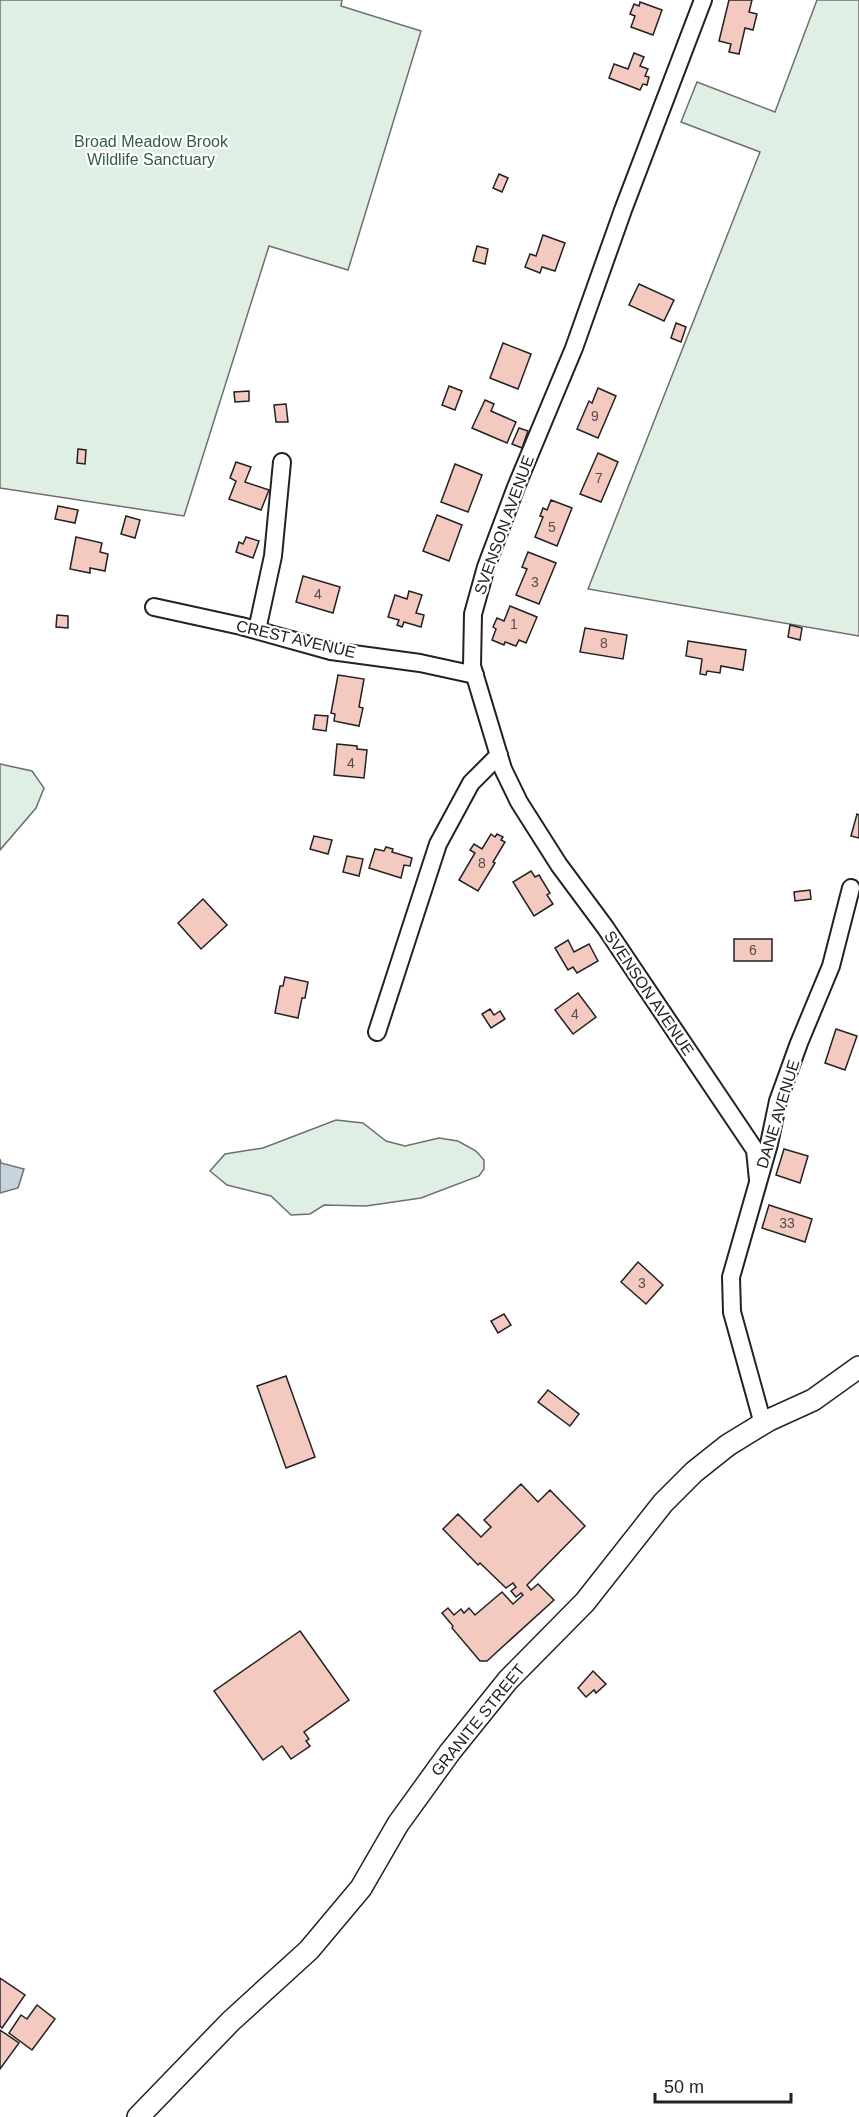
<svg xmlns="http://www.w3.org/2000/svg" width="859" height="2117" font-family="Arial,sans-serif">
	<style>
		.green { fill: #e0efe3; stroke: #6f6f6f; stroke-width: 1.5 }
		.water { fill: #c7d3dd; stroke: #6f6f6f; stroke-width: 1.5 }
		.building { fill: #f3c9c0; stroke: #222; stroke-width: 1.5 }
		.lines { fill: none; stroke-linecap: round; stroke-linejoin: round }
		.minor-casing { stroke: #222; stroke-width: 20 }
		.tertiary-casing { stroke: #222; stroke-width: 24 }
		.minor { stroke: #fff; stroke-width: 16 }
		.tertiary { stroke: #fff; stroke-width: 21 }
		.labels { text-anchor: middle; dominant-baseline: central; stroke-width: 4.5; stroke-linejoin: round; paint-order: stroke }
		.number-label { font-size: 14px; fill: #564c4a }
		.park-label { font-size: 16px; fill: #2f5e38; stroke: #fff }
		.street-label { font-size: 16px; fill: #222; stroke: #fff }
	</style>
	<rect width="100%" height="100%" fill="#fff"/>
	<g class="green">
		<polygon points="0,0 342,0 341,6 421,31 348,270 269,246 184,516 0,488"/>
		<polygon points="817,0 859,0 859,636 588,589 760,152 681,122 697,82 775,112"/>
		<polygon points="0,764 32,771 44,788 36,808 0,850"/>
		<polygon points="336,1120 363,1123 386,1141 405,1146 439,1138 458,1141 476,1151 484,1160 484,1169 479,1176 421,1198 366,1206 324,1205 310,1214 291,1215 271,1196 227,1185 210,1171 225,1154 263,1148"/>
	</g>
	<polygon class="water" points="0,1159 1,1163 24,1169 18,1188 0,1193"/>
	<g class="building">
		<polygon points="729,0 752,0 749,12 757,14 753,30 745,28 739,54 729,52 731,44 719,41"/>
		<polygon points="640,2 662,10 653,35 631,27 635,16 630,14 634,4 639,6"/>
		<polygon points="634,53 644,57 640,66 648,69 645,76 649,77 647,85 643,84 640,90 609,78 614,64 628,69"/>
		<polygon points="499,174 508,178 502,192 493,188"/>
		<polygon points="543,235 565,243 555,271 542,267 540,273 525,267 530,254 536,256"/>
		<polygon points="477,246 488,249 485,264 473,261"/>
		<polygon points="639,284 674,300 664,321 629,305"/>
		<polygon points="676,323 686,327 681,342 671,338"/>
		<polygon points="503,343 531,354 518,389 490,378"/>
		<polygon points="449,386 462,391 455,410 442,405"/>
		<polygon points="598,388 616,396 598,438 577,429 589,401 592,403"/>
		<polygon points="249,391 249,401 235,402 234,392"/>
		<polygon points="485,400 494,404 491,411 516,422 507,443 472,428"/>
		<polygon points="286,404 288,422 276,422 274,405"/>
		<polygon points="519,428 528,431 522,448 512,444"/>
		<polygon points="78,449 86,450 85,464 77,463"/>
		<polygon points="598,453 618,462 601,502 580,494"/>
		<polygon points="236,462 251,467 245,482 269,490 261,510 229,499 236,481 230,478"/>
		<polygon points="455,464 482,475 468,512 441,502"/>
		<polygon points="551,500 572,508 557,546 535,537 543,517 540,516 543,508 547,510"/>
		<polygon points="58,506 78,510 75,523 55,519"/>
		<polygon points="437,515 462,525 449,561 423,551"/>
		<polygon points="126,516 140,520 135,538 121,534"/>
		<polygon points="76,537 102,543 100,552 108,554 105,571 90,568 90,573 70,569"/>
		<polygon points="246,537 259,541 253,558 236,552 239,542 243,544"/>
		<polygon points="528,552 556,563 539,604 516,595 527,569 522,567"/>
		<polygon points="303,576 340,587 333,613 296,602"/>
		<polygon points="409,591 422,595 416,613 424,615 421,627 404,622 402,627 397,625 399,620 388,617 395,595 407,599"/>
		<polygon points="510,606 537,617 526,643 519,640 516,646 505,642 504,645 492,640 496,629 493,627 497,618 504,621"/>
		<polygon points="57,615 68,616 68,628 56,627"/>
		<polygon points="790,625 802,628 800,640 788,637"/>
		<polygon points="585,628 627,635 623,659 580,652"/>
		<polygon points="688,641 746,650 743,670 721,666 720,673 707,671 706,675 700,674 702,659 686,656"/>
		<polygon points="338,675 364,679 359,707 363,708 359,726 334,721 335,714 331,713"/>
		<polygon points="315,715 328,716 326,731 313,729"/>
		<polygon points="337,744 357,746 357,749 367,750 364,778 334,775"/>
		<polygon points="857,814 859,815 859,838 851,836"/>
		<polygon points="491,834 495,837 497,834 503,837 501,840 505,842 493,862 495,863 478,891 459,880 475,853 470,850 474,844 482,849"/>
		<polygon points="314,836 332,840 328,854 310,849"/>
		<polygon points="386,847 393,849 392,852 412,858 410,866 404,865 401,878 369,868 375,849 384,851"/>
		<polygon points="347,856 363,859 359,876 343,872"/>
		<polygon points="531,871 535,877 539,875 550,893 547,895 553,904 534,916 513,882"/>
		<polygon points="810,890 811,899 795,901 794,892"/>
		<polygon points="203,899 227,925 201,949 178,923"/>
		<rect x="734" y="939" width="38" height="22"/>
		<polygon points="568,940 574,952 589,944 598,961 577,973 573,967 568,970 555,948"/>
		<polygon points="285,977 308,982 305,998 302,998 298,1018 275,1013 280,986 283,986"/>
		<polygon points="578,993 596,1017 573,1034 555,1010"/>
		<polygon points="490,1009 494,1015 500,1011 505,1019 491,1028 482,1014"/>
		<polygon points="836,1029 857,1036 845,1070 825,1063"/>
		<polygon points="784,1149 808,1156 800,1183 776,1175"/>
		<polygon points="769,1205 812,1219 805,1242 762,1228"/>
		<polygon points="638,1262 663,1285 646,1304 621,1282"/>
		<polygon points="504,1314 511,1325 498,1333 491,1321"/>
		<polygon points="286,1376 315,1457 286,1468 257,1386"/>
		<polygon points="548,1390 579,1414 570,1426 538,1402"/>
		<polygon points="521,1484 538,1502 550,1490 585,1526 527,1585 531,1590 538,1584 554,1600 487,1661 480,1661 452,1628 453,1626 442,1613 448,1608 454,1615 461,1609 464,1613 469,1608 475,1615 502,1592 513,1604 523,1595 521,1593 516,1597 511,1591 516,1587 513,1583 506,1588 480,1563 478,1565 443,1529 458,1514 481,1537 491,1527 484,1520"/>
		<polygon points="300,1631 349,1700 304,1732 309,1739 306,1741 310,1746 291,1759 282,1746 263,1760 214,1691"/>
		<polygon points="593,1671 606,1684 596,1693 594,1690 586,1697 578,1688"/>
		<polygon points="0,1978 25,1995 2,2028 0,2026"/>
		<polygon points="37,2005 55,2019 32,2050 9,2033 21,2015 27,2019"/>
		<polygon points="0,2030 19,2043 0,2069"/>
	</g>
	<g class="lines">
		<g class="minor-casing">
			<g id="minor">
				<polyline points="703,0 623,210 574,348 516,487 486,567 473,614 472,666 503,769 519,802 559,865 605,927 755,1150 758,1180"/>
				<polyline points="154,607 241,626 331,651 420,663 475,675"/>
				<polyline points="257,630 273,556 282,462"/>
				<polyline points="377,1032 438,844 471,783 499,755"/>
				<polyline points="763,1424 732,1312 731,1277 769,1144 778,1101 799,1043 831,966 851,888"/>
			</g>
		</g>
		<g class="tertiary-casing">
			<polyline id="tertiary" points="138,2117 231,2021 309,1950 361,1888 398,1824 450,1752 508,1680 585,1602 663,1503 694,1472 728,1445 769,1420 813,1400 859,1367"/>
		</g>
		<use href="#minor" class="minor"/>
		<use href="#tertiary" class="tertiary"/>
	</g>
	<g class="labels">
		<g class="number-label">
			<text x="595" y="416">9</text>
			<text x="599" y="478">7</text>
			<text x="552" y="527">5</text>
			<text x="535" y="582">3</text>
			<text x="318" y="594">4</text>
			<text x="514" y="624">1</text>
			<text x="604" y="643">8</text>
			<text x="351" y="763">4</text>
			<text x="482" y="863">8</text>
			<text x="753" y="950">6</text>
			<text x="575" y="1014">4</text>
			<text x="787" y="1223">33</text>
			<text x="642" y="1283">3</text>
		</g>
		<g class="park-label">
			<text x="151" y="141">Broad Meadow Brook<tspan x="151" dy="18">Wildlife Sanctuary</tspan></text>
		</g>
		<g class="street-label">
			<text transform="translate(504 525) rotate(-70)">SVENSON AVENUE</text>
			<text transform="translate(296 639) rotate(13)">CREST AVENUE</text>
			<text transform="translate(649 993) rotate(56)">SVENSON AVENUE</text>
			<text transform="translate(778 1114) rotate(-73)">DANE AVENUE</text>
			<text transform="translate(478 1720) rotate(-51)">GRANITE STREET</text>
		</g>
	</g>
	<path d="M655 2093v9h136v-9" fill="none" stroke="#222222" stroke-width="3"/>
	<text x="664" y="2093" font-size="18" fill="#222222" stroke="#ffffff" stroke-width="4.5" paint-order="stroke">50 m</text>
</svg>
